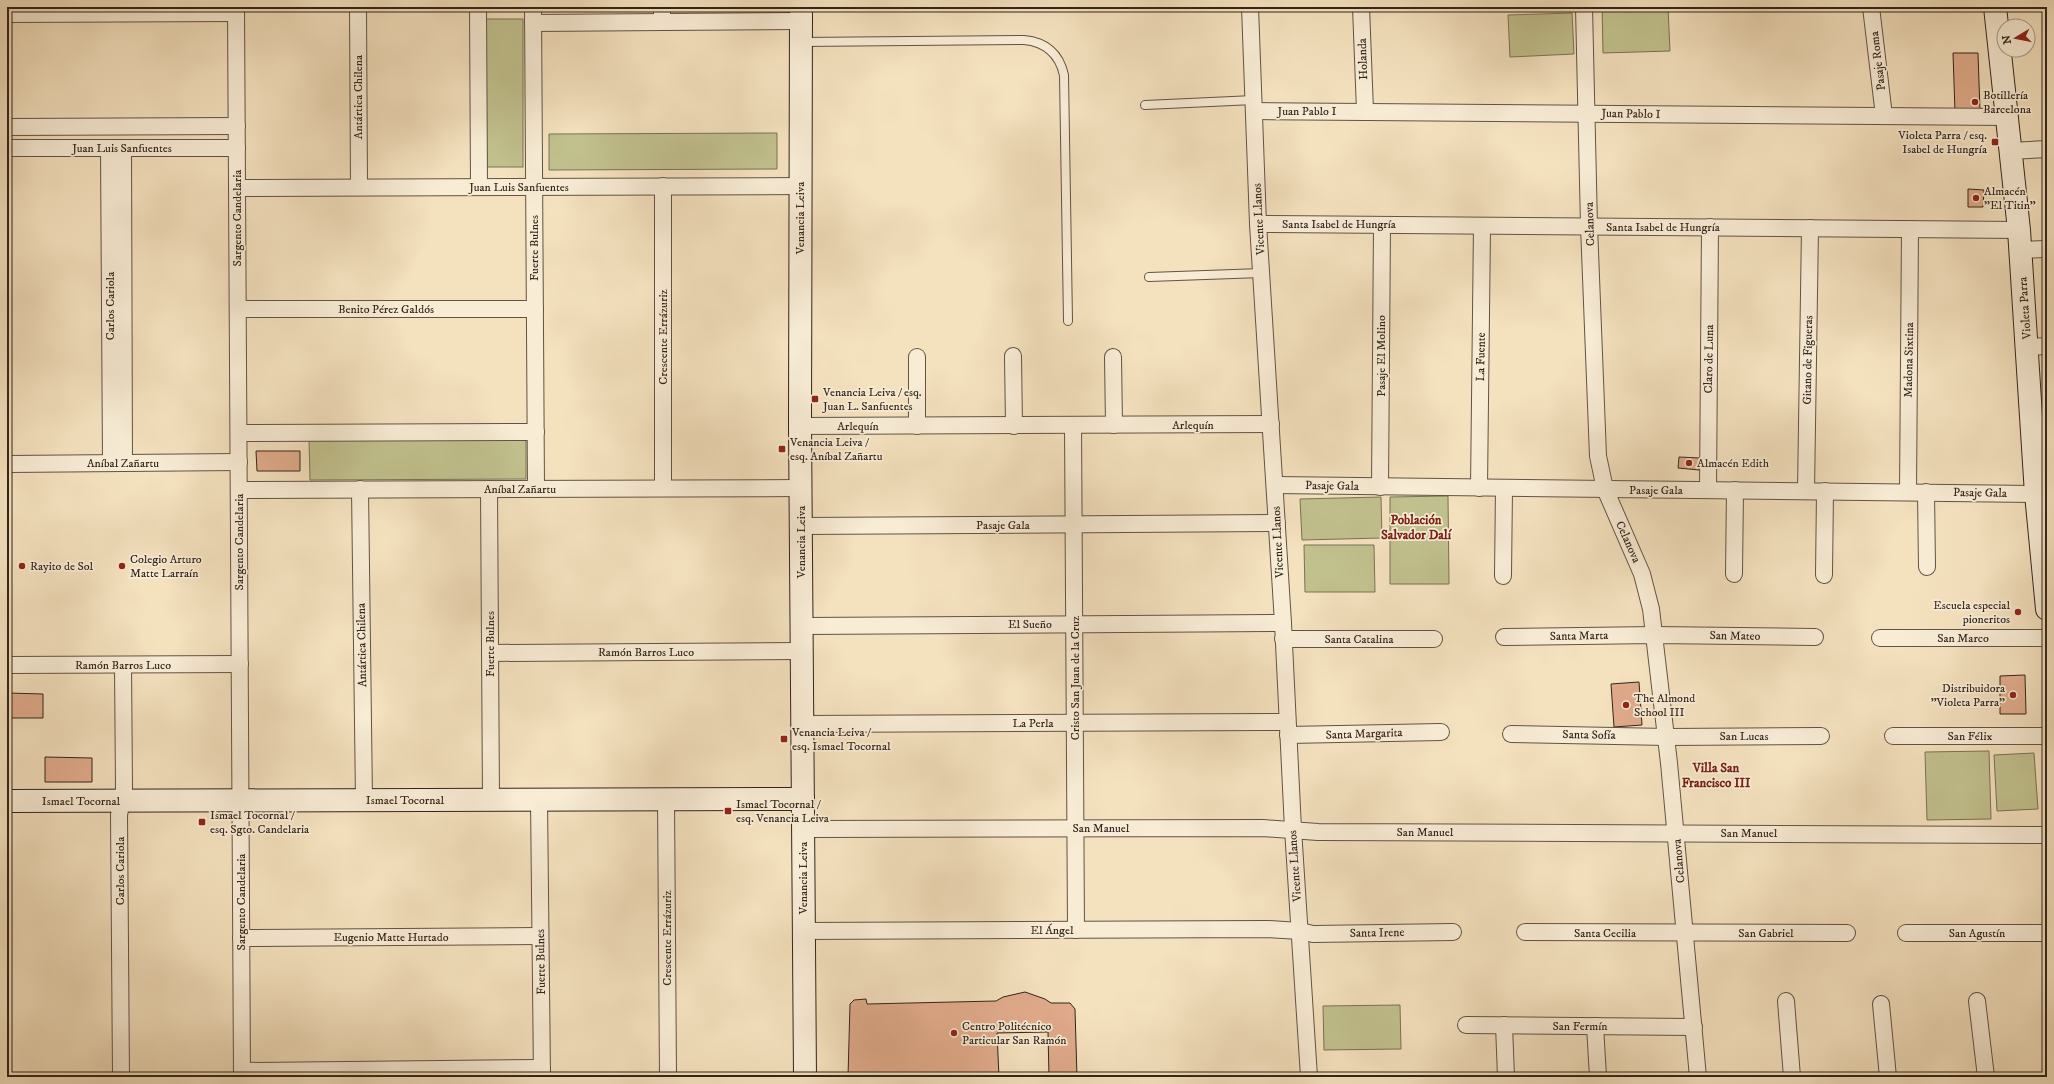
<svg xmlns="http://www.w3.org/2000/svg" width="2054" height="1084" font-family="'IM FELL DW Pica',serif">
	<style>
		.green { fill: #c1c18e; stroke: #7a7254 }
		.building { fill: #e1ab8b; stroke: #32241b }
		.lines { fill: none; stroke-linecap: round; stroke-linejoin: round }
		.lane-casing { stroke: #625344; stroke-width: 10 }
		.street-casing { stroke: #625344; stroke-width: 18 }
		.secondary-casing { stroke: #32241b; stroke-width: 24 }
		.lane { stroke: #f8ecd5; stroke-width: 8 }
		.street { stroke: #f8ecd5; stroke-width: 16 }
		.secondary { stroke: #f8ecd5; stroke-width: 22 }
		.poi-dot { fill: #8f2418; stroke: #f8ecd5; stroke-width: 1.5 }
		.labels { text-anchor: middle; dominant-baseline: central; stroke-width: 3.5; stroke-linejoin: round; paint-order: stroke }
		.street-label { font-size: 12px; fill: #32241b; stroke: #f8ecd5 }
		.poi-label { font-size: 12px; fill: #32241b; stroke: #f8ecd5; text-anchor: start }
		.neighbourhood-label { font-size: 13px; font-weight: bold; fill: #7a1f14; stroke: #f8ecd5 }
	</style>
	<rect width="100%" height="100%" fill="#f4e1be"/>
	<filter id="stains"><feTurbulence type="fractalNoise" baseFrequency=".005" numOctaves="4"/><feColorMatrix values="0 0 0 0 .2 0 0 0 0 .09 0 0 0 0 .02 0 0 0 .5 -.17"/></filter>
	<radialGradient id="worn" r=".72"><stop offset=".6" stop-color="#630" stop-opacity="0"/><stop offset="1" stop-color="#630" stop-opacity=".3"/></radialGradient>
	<g class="green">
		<rect x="489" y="7" width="31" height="4"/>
		<polygon points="1602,7 1668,7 1670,51 1603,53"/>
		<polygon points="1572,13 1574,54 1510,57 1508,15"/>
		<rect x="485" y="19" width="38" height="148"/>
		<polygon points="777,133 777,169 549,170 549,134"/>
		<polygon points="526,438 526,479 310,480 309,439"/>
		<polygon points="1448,496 1449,584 1390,584 1390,497"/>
		<polygon points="1381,497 1382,538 1302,540 1300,499"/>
		<polygon points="1304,545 1374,545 1375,592 1305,592"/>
		<polygon points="1989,751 1991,819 1927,820 1925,752"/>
		<polygon points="2034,753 2038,809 1997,811 1994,755"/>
		<polygon points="1400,1005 1401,1049 1324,1050 1323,1006"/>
	</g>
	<g class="building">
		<polygon points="1953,53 1978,53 1980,111 1955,112"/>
		<polygon points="1968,189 1984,190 1983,207 1968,207"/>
		<polygon points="256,451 300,451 300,471 257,471"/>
		<polygon points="1679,457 1700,458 1699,470 1678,468"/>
		<polygon points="2025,675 2026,714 2000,714 2000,676"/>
		<polygon points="1639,682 1642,725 1614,727 1611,684"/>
		<polygon points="7,693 43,694 43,718 7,718"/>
		<polygon points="45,757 92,758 92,782 45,782"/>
		<polygon points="1025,992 1045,999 1051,1003 1070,1003 1075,1009 1077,1077 1049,1077 1048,1032 997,1033 999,1077 848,1077 850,1004 854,1000 866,999 867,1004 996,1001 1003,997"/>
	</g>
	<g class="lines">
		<g class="lane-casing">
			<g id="lane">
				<path d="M801 42 1024 40C1045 42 1059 53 1064 75L1068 321"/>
				<polyline points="1145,105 1254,100"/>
				<polyline points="1149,277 1262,273"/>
			</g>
		</g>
		<g class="street-casing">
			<g id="street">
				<polyline points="236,7 242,1077"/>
				<polyline points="358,7 359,187"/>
				<polyline points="478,7 479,187"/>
				<polyline points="533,7 536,489"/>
				<polyline points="662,7 662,22"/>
				<polyline points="1250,7 1258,224 1283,623 1293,829 1309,1077"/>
				<polyline points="1361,7 1365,111"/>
				<polyline points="1584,7 1589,226 1598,456 1605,489 1642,574 1651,609 1669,763 1698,1077"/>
				<polyline points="1871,7 1884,116"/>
				<polyline points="7,14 236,13"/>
				<polyline points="533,23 801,21"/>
				<polyline points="1254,111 2008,117"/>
				<polyline points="7,127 237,126"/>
				<polyline points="7,148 237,148"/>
				<polyline points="109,148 111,463"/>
				<polyline points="123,148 124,463"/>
				<polyline points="2011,151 2047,149"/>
				<polyline points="663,186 663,488"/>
				<polyline points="237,188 800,186"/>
				<polyline points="1258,224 2019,230"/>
				<polyline points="2021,250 2047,249"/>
				<polyline points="238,309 535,309"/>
				<polyline points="2027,347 2047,346"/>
				<polyline points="1013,356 1014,426"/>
				<polyline points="1113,357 1114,425"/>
				<polyline points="1073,425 1076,930"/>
				<polyline points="800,426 1271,424"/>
				<polyline points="917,426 917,357"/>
				<polyline points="239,433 536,432"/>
				<polyline points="7,464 239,462"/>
				<polyline points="1275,485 2036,494"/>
				<polyline points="1380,487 1382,225"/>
				<polyline points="1479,488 1482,226"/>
				<polyline points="360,489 364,800"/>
				<polyline points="489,489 491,800"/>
				<polyline points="239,490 801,488"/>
				<polyline points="1708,490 1710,227"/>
				<polyline points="1806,491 1810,228"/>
				<polyline points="1908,492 1910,229"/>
				<polyline points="1926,492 1927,567"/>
				<polyline points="801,526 1277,523"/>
				<polyline points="1734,574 1735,490"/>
				<polyline points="1824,575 1825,491"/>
				<polyline points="1503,576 1504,488"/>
				<polyline points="801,626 1283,623"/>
				<polyline points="1504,637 1655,635 1815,637"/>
				<polyline points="1880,638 2047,638"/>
				<polyline points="1283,639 1434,639"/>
				<polyline points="490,653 802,651"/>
				<polyline points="7,665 240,664"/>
				<polyline points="802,724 1287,722"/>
				<polyline points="1511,734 1667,737 1821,736"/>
				<polyline points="1288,735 1441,732"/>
				<polyline points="1893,736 2047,736"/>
				<polyline points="666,799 668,1077"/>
				<polyline points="539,800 542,1077"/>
				<polyline points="803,829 1263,828 1318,832 2047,835"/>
				<polyline points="804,931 1268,929 1300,931 1313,934 1453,932"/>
				<polyline points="1525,932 1847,933"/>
				<polyline points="1906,933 2047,933"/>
				<polyline points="241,938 540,936"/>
				<polyline points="1786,1001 1792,1077"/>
				<polyline points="1977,1001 1986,1077"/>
				<polyline points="1881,1004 1888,1077"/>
				<polyline points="1466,1025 1694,1027"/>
				<polyline points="1504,1025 1506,1077"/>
				<polyline points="1595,1026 1598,1077"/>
				<polyline points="242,1071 542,1068"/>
				<polyline points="121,1077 119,815 124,789 123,665"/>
			</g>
		</g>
		<g class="secondary-casing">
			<g id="secondary">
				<polyline points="801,7 800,426 805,1077"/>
				<polyline points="1995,7 2019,230 2036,494 2047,609"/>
				<polyline points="7,801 803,799"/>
			</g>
		</g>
		<use href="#lane" class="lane"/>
		<use href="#street" class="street"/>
		<use href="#secondary" class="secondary"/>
	</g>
	<g class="poi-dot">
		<circle cx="1975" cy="102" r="4"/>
		<rect x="1991" y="138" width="8" height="8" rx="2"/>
		<circle cx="1976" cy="198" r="4"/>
		<rect x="811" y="395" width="8" height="8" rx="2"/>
		<rect x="778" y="445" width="8" height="8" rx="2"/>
		<circle cx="1689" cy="463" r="4"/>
		<circle cx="22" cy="566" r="4"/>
		<circle cx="122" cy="566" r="4"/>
		<circle cx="2018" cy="612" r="4"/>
		<circle cx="2013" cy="695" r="4"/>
		<circle cx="1626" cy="705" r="4"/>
		<rect x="780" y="735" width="8" height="8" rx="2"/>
		<rect x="724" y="807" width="8" height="8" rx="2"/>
		<rect x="198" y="818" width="8" height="8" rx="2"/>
		<circle cx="954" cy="1033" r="4"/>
	</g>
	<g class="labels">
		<g class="street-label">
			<text transform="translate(1363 59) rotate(-92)">Holanda</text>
			<text transform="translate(1878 61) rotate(-97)">Pasaje Roma</text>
			<text transform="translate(358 97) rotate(-90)">Antártica Chilena</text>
			<text x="1307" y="111">Juan Pablo I</text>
			<text transform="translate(1631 114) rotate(1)">Juan Pablo I</text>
			<text x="122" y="148">Juan Luis Sanfuentes</text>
			<text x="519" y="187">Juan Luis Sanfuentes</text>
			<text transform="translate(237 218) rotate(-90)">Sargento Candelaria</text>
			<text transform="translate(800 218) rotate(-90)">Venancia Leiva</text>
			<text transform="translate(1259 219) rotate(-93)">Vicente Llanos</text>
			<text x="1339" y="224">Santa Isabel de Hungría</text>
			<text transform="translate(1590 224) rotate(-92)">Celanova</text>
			<text x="1663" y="227">Santa Isabel de Hungría</text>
			<text transform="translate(534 248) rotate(-90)">Fuerte Bulnes</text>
			<text transform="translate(110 306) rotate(-90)">Carlos Cariola</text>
			<text transform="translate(2025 308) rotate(-94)">Violeta Parra</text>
			<text x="386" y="309">Benito Pérez Galdós</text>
			<text transform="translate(663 337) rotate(-90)">Crescente Errázuriz</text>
			<text transform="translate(1381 356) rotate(-90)">Pasaje El Molino</text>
			<text transform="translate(1481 357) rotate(-89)">La Fuente</text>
			<text transform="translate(1709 359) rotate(-89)">Claro de Luna</text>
			<text transform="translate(1808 360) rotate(-89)">Gitano de Figueras</text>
			<text transform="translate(1909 360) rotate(-89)">Madona Sixtina</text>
			<text x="1193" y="425">Arlequín</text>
			<text x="858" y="426">Arlequín</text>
			<text x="123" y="463">Aníbal Zañartu</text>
			<text transform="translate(1332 486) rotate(1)">Pasaje Gala</text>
			<text x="520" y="489">Aníbal Zañartu</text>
			<text x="1656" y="490">Pasaje Gala</text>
			<text transform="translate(1980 493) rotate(1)">Pasaje Gala</text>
			<text x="1003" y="525">Pasaje Gala</text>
			<text transform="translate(239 542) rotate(-90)">Sargento Candelaria</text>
			<text transform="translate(801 542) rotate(-90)">Venancia Leiva</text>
			<text transform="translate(1278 542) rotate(-93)">Vicente Llanos</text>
			<text transform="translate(1628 542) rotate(66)">Celanova</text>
			<text x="1030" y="624">El Sueño</text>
			<text transform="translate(1579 636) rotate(-1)">Santa Marta</text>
			<text transform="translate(1735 636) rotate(1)">San Mateo</text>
			<text x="1963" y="638">San Marco</text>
			<text x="1359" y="639">Santa Catalina</text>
			<text transform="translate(490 644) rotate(-90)">Fuerte Bulnes</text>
			<text transform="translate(362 645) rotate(-91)">Antártica Chilena</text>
			<text x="646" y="652">Ramón Barros Luco</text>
			<text x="123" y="665">Ramón Barros Luco</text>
			<text transform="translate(1075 678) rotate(-90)">Cristo San Juan de la Cruz</text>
			<text x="1033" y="723">La Perla</text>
			<text transform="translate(1364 734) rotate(-2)">Santa Margarita</text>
			<text transform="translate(1589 735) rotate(1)">Santa Sofía</text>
			<text x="1744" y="736">San Lucas</text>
			<text x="1970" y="736">San Félix</text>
			<text x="405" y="800">Ismael Tocornal</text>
			<text x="81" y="801">Ismael Tocornal</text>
			<text x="1101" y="828">San Manuel</text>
			<text x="1425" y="832">San Manuel</text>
			<text x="1749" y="833">San Manuel</text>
			<text transform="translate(1679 861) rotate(-95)">Celanova</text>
			<text transform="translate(1295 866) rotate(-94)">Vicente Llanos</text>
			<text transform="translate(120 871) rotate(-90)">Carlos Cariola</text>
			<text transform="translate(803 878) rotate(-90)">Venancia Leiva</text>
			<text transform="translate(241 902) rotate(-90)">Sargento Candelaria</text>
			<text x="1052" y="930">El Ángel</text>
			<text transform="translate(1377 933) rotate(-1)">Santa Irene</text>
			<text x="1605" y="933">Santa Cecilia</text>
			<text x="1766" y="933">San Gabriel</text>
			<text x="1977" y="933">San Agustín</text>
			<text x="391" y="937">Eugenio Matte Hurtado</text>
			<text transform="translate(667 938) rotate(-90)">Crescente Errázuriz</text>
			<text transform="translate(541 962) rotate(-91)">Fuerte Bulnes</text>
			<text x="1580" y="1026">San Fermín</text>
		</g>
		<g class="poi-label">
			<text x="1983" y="95">Botillería<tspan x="1983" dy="14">Barcelona</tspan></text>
			<text x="1987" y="135" text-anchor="end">Violeta Parra / esq.<tspan x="1987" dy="14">Isabel de Hungría</tspan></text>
			<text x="1984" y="191">Almacén<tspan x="1984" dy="14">"El Titin"</tspan></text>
			<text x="823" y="392">Venancia Leiva / esq.<tspan x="823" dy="14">Juan L. Sanfuentes</tspan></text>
			<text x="790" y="442">Venancia Leiva /<tspan x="790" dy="14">esq. Aníbal Zañartu</tspan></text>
			<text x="1697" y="463">Almacén Edith</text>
			<text x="130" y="559">Colegio Arturo<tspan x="130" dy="14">Matte Larraín</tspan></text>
			<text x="30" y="566">Rayito de Sol</text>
			<text x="2010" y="605" text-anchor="end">Escuela especial<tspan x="2010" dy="14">pioneritos</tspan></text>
			<text x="2005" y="688" text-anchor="end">Distribuidora<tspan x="2005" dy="14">"Violeta Parra"</tspan></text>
			<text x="1634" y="698">The Almond<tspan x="1634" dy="14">School III</tspan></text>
			<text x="792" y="732">Venancia Leiva /<tspan x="792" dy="14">esq. Ismael Tocornal</tspan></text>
			<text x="736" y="804">Ismael Tocornal /<tspan x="736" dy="14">esq. Venancia Leiva</tspan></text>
			<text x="210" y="815">Ismael Tocornal /<tspan x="210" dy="14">esq. Sgto. Candelaria</tspan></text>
			<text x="962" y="1026">Centro Politécnico<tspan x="962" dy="14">Particular San Ramón</tspan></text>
		</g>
		<g class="neighbourhood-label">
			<text x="1416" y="520">Población<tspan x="1416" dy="15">Salvador Dalí</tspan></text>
			<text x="1716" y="768">Villa San<tspan x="1716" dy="15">Francisco III</tspan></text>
		</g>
	</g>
	<rect width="2054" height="1084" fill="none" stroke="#f4e1be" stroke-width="24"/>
	<rect x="8" y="8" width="2038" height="1068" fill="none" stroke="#32241b" stroke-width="2"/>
	<rect x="12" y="12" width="2030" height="1060" fill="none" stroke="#32241b"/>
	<g transform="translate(2016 38) rotate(260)"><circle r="19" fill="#f8ecd5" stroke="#a99c8b"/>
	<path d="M0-3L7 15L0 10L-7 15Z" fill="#8f2418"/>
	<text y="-6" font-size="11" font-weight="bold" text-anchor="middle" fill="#32241b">N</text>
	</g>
	<rect width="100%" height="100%" filter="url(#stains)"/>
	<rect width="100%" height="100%" fill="url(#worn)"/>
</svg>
